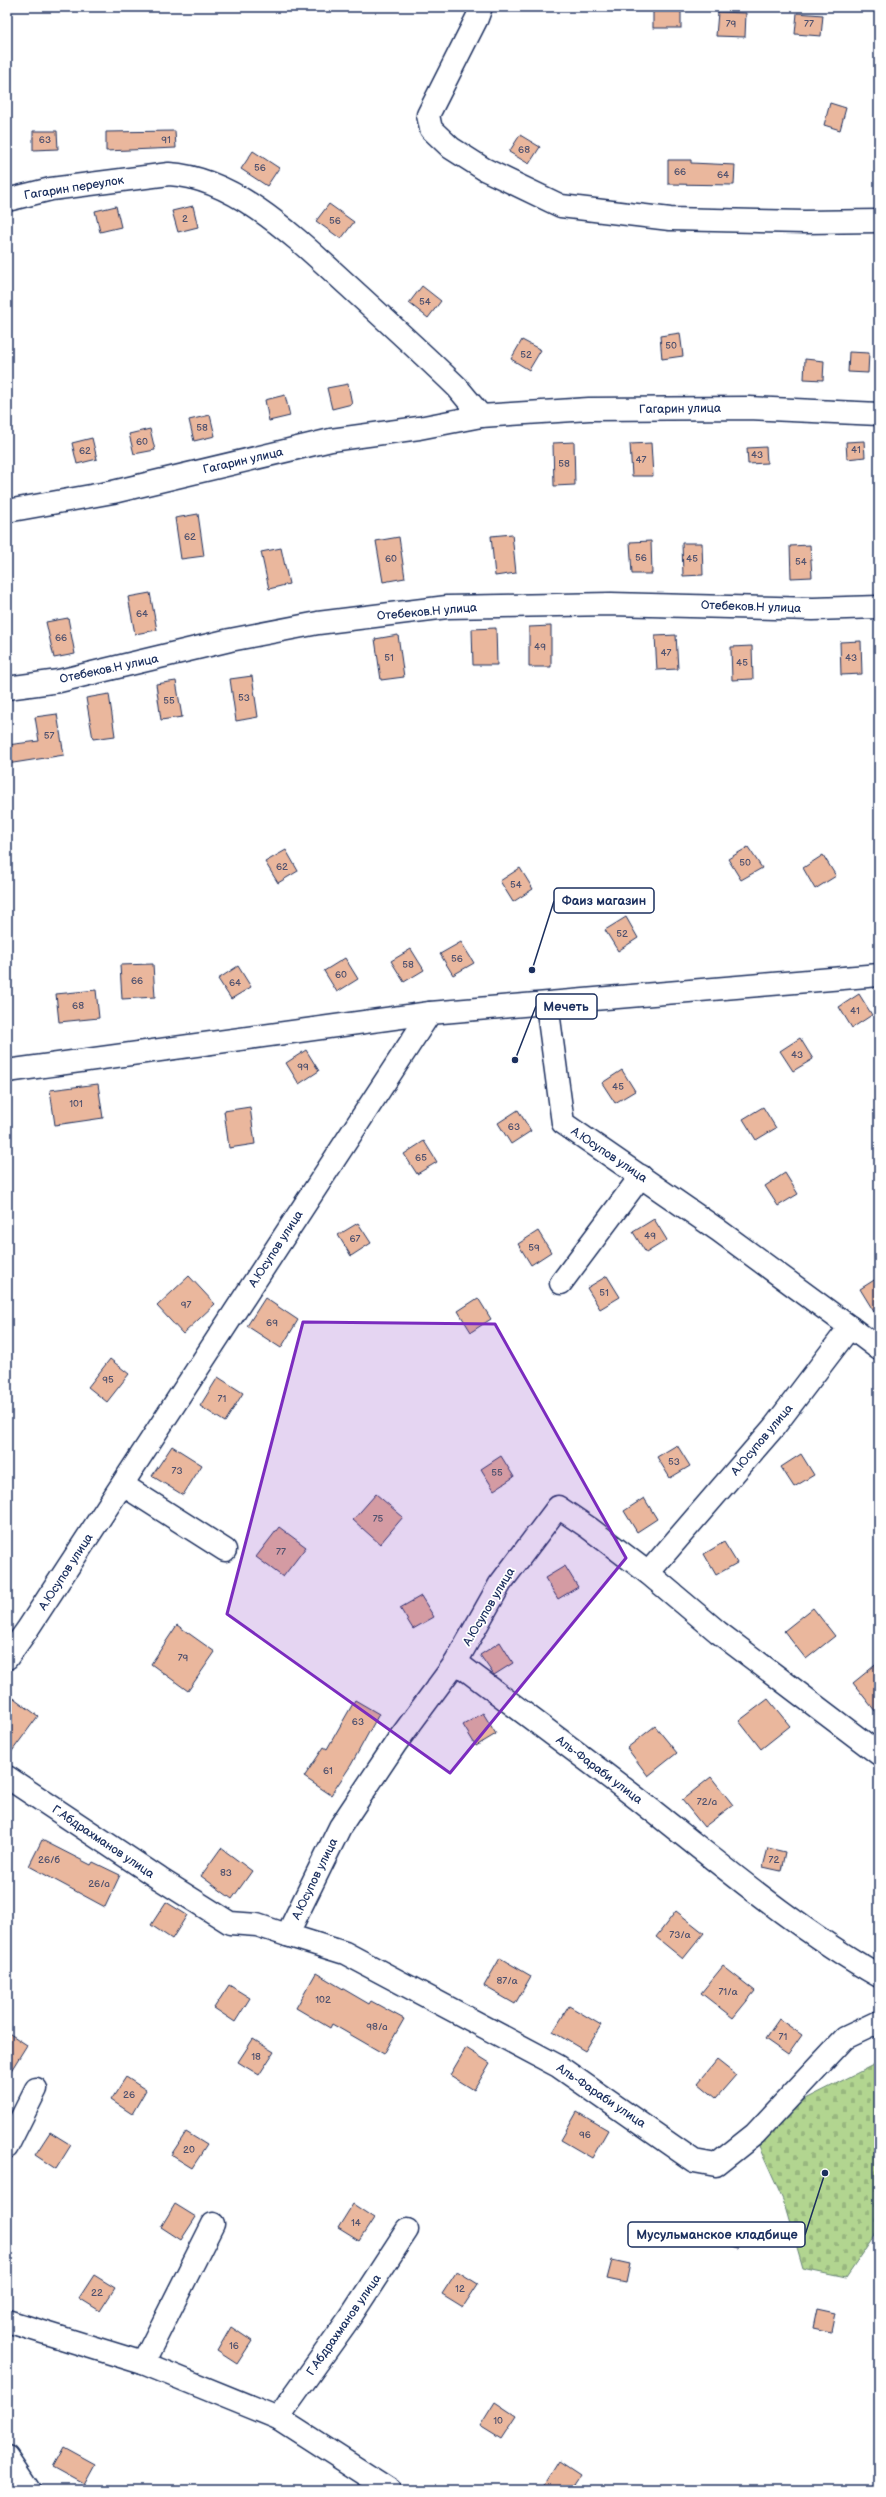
<svg xmlns="http://www.w3.org/2000/svg" width="886" height="2497" font-family="'Balsamiq Sans',sans-serif">
	<style>
		.cemetery { fill: url(#cemetery-stones); stroke: #668277 }
		.building { fill: #eab79d; stroke: #1b2f5e }
		.lines { fill: none; stroke-linecap: round; stroke-linejoin: round }
		.street-casing { stroke: #1b2f5e; stroke-width: 25 }
		.street { stroke: #fff; stroke-width: 22 }
		.marked { fill: #7b2cbf; fill-opacity: 0.2; stroke: #7b2cbf; stroke-width: 3; stroke-linejoin: round }
		.labels { text-anchor: middle; dominant-baseline: central; stroke-width: 3.5; stroke-linejoin: round; paint-order: stroke }
		.number-label { font-size: 10px; fill: #4f516e }
		.street-label { font-size: 12px; fill: #1b2f5e; stroke: #fff }
		.leader { fill: none; stroke: #1b2f5e; stroke-width: 1.5 }
		.callout-dot { fill: #1b2f5e; stroke: #fff; stroke-width: 1.5 }
		.callout { fill: #fff; stroke: #1b2f5e; stroke-width: 1.5 }
		.callout-label { font-size: 13px; text-anchor: middle; font-weight: bold; fill: #1b2f5e }
	</style>
	<defs>
		<pattern id="cemetery-stones" width="16" height="16" patternUnits="userSpaceOnUse"><rect width="16" height="16" fill="#b2d590"/><path d="M2 7V4a2 2 0 0 1 4 0v3zM10 15v-3a2 2 0 0 1 4 0v3z" fill="#98b77f"/></pattern>
	</defs>
	<rect width="100%" height="100%" fill="#fff"/>
	<filter id="ink" filterUnits="userSpaceOnUse"><feTurbulence type="fractalNoise" baseFrequency=".025" numOctaves="2"/><feDisplacementMap in="SourceGraphic" scale="8" xChannelSelector="R" yChannelSelector="G"/><feConvolveMatrix kernelMatrix="1 2 1 2 8 2 1 2 1" color-interpolation-filters="sRGB"/></filter>
	<g filter="url(#ink)">
		<polygon class="cemetery" points="879,2062 879,2230 846,2278 803,2269 783,2200 759,2147 796,2104"/>
		<g class="building">
			<rect x="653" y="7" width="28" height="21"/>
			<polygon points="718,12 746,13 745,37 716,36"/>
			<polygon points="797,13 823,15 821,36 795,34"/>
			<polygon points="830,103 846,108 840,130 824,125"/>
			<polygon points="33,131 57,131 58,149 33,150"/>
			<polygon points="175,131 176,148 106,151 106,132"/>
			<polygon points="520,135 540,147 529,164 509,152"/>
			<polygon points="253,151 279,168 267,186 241,169"/>
			<polygon points="668,160 691,160 691,163 735,165 734,185 668,184"/>
			<polygon points="329,204 354,222 341,239 316,221"/>
			<polygon points="116,206 121,227 100,232 95,211"/>
			<polygon points="193,206 198,227 178,232 172,211"/>
			<polygon points="422,286 441,301 428,318 409,303"/>
			<polygon points="680,333 683,356 662,359 660,336"/>
			<polygon points="522,340 541,350 529,370 511,359"/>
			<polygon points="849,352 869,353 868,373 848,372"/>
			<polygon points="805,359 824,361 823,380 804,379"/>
			<polygon points="348,384 352,404 332,409 327,388"/>
			<polygon points="285,395 290,416 269,421 265,400"/>
			<polygon points="210,415 215,436 194,441 189,420"/>
			<polygon points="150,429 155,450 134,454 129,434"/>
			<polygon points="92,438 97,459 77,464 72,443"/>
			<polygon points="864,441 865,457 847,459 846,442"/>
			<polygon points="574,442 575,485 554,486 553,443"/>
			<polygon points="651,443 653,476 632,476 630,444"/>
			<polygon points="766,447 767,463 748,464 747,448"/>
			<polygon points="198,514 204,556 181,559 175,518"/>
			<polygon points="512,534 516,573 495,576 491,536"/>
			<polygon points="399,537 405,578 383,582 376,541"/>
			<polygon points="651,541 652,574 632,574 630,542"/>
			<polygon points="682,543 702,543 703,575 683,576"/>
			<polygon points="810,545 812,577 791,578 790,546"/>
			<polygon points="281,548 289,584 269,589 261,552"/>
			<polygon points="150,593 157,630 135,634 128,597"/>
			<polygon points="68,618 75,654 54,658 46,622"/>
			<polygon points="551,626 551,667 529,667 529,627"/>
			<polygon points="496,628 497,665 473,665 472,629"/>
			<polygon points="398,635 404,677 381,680 375,639"/>
			<polygon points="676,635 678,669 657,670 655,636"/>
			<polygon points="861,641 862,674 841,675 840,642"/>
			<polygon points="752,646 753,679 732,680 731,647"/>
			<polygon points="252,676 258,717 236,721 230,679"/>
			<polygon points="176,681 182,717 161,720 156,684"/>
			<polygon points="109,694 115,736 93,739 86,698"/>
			<polygon points="57,714 64,755 7,764 7,745 39,741 35,717"/>
			<polygon points="748,847 762,868 741,880 728,859"/>
			<polygon points="286,850 298,871 278,883 265,862"/>
			<polygon points="823,855 836,876 815,889 803,868"/>
			<polygon points="520,868 533,889 513,902 500,881"/>
			<polygon points="626,917 638,938 618,951 605,930"/>
			<polygon points="461,942 474,963 453,975 440,954"/>
			<polygon points="411,949 424,970 404,982 391,961"/>
			<polygon points="345,958 358,979 337,992 324,971"/>
			<polygon points="153,964 155,997 122,999 120,965"/>
			<polygon points="238,966 251,987 231,999 218,979"/>
			<polygon points="96,990 99,1018 59,1022 56,994"/>
			<polygon points="859,994 872,1015 852,1028 839,1007"/>
			<polygon points="800,1038 813,1059 793,1071 780,1051"/>
			<polygon points="306,1050 319,1071 299,1084 286,1063"/>
			<polygon points="622,1070 635,1091 615,1103 602,1083"/>
			<polygon points="98,1084 103,1118 55,1125 50,1090"/>
			<polygon points="250,1107 255,1144 229,1148 224,1111"/>
			<polygon points="763,1107 776,1128 756,1140 743,1119"/>
			<polygon points="518,1110 531,1131 511,1144 498,1123"/>
			<polygon points="424,1141 437,1162 417,1174 404,1154"/>
			<polygon points="785,1173 798,1194 778,1206 765,1186"/>
			<polygon points="654,1219 667,1240 646,1253 633,1232"/>
			<polygon points="358,1223 371,1243 351,1256 338,1235"/>
			<polygon points="538,1231 551,1252 531,1265 518,1244"/>
			<polygon points="189,1276 215,1304 183,1334 157,1306"/>
			<polygon points="607,1276 620,1297 600,1309 587,1288"/>
			<polygon points="879,1277 879,1320 860,1289"/>
			<polygon points="265,1298 298,1320 281,1348 247,1326"/>
			<polygon points="478,1298 491,1319 471,1332 458,1311"/>
			<polygon points="110,1359 129,1374 107,1402 88,1387"/>
			<polygon points="218,1377 243,1393 225,1422 200,1406"/>
			<polygon points="677,1445 690,1466 670,1478 657,1457"/>
			<polygon points="172,1446 202,1465 183,1495 152,1476"/>
			<polygon points="801,1454 814,1475 794,1487 781,1467"/>
			<polygon points="501,1456 514,1477 494,1490 481,1469"/>
			<polygon points="376,1494 403,1517 380,1544 353,1520"/>
			<polygon points="644,1498 657,1519 637,1532 624,1511"/>
			<polygon points="279,1527 306,1547 283,1577 256,1557"/>
			<polygon points="724,1542 737,1563 716,1575 704,1554"/>
			<polygon points="565,1566 578,1587 558,1599 545,1578"/>
			<polygon points="421,1596 434,1617 413,1629 400,1608"/>
			<polygon points="813,1608 835,1636 806,1659 784,1631"/>
			<polygon points="177,1625 215,1652 188,1691 151,1664"/>
			<polygon points="500,1642 513,1663 494,1675 480,1655"/>
			<polygon points="879,1662 879,1716 853,1683"/>
			<polygon points="7,1693 38,1716 7,1758"/>
			<polygon points="768,1699 790,1726 761,1749 739,1721"/>
			<polygon points="355,1700 379,1714 351,1765 331,1795 304,1777 324,1747 327,1749"/>
			<polygon points="483,1713 496,1734 476,1746 463,1725"/>
			<polygon points="655,1726 677,1753 648,1776 627,1748"/>
			<polygon points="711,1777 733,1805 704,1827 682,1800"/>
			<polygon points="42,1840 91,1865 93,1862 120,1875 105,1907 29,1866"/>
			<polygon points="221,1848 252,1871 232,1899 201,1876"/>
			<polygon points="768,1848 785,1852 781,1871 763,1867"/>
			<polygon points="166,1902 187,1915 172,1939 151,1925"/>
			<polygon points="676,1911 704,1933 683,1959 656,1937"/>
			<polygon points="500,1958 531,1976 515,2004 484,1986"/>
			<polygon points="723,1966 755,1991 733,2018 701,1993"/>
			<polygon points="316,1973 369,2004 371,2001 404,2019 384,2054 332,2024 330,2028 296,2008"/>
			<polygon points="229,1985 250,1998 235,2022 214,2008"/>
			<polygon points="569,2006 601,2025 585,2051 553,2032"/>
			<polygon points="779,2019 802,2035 788,2055 765,2039"/>
			<polygon points="7,2032 27,2045 7,2077"/>
			<polygon points="253,2039 274,2052 259,2075 238,2062"/>
			<polygon points="466,2048 490,2063 474,2090 450,2075"/>
			<polygon points="717,2060 736,2075 716,2098 698,2083"/>
			<polygon points="126,2077 146,2090 132,2114 111,2100"/>
			<polygon points="577,2112 608,2130 592,2158 561,2140"/>
			<polygon points="50,2132 71,2145 56,2169 35,2155"/>
			<polygon points="186,2132 207,2145 192,2168 171,2155"/>
			<polygon points="175,2204 196,2217 181,2240 161,2227"/>
			<polygon points="353,2204 374,2218 359,2241 338,2228"/>
			<polygon points="724,2225 742,2229 738,2248 720,2243"/>
			<polygon points="612,2260 630,2264 626,2283 607,2279"/>
			<polygon points="457,2271 478,2284 463,2307 442,2294"/>
			<polygon points="94,2275 115,2288 100,2311 79,2298"/>
			<polygon points="817,2309 835,2313 831,2332 813,2328"/>
			<polygon points="231,2327 252,2341 237,2364 217,2351"/>
			<polygon points="495,2402 516,2416 501,2439 480,2426"/>
			<polygon points="64,2447 95,2464 84,2484 53,2467"/>
			<polygon points="559,2461 580,2475 570,2490 552,2490 544,2485"/>
		</g>
		<g class="lines">
			<g class="street-casing">
				<g id="street">
					<polyline points="481,7 477,18 428,115 431,129 451,148 484,169 561,206 670,219 805,222 879,221"/>
					<path d="M7 200 51 189 169 174C239 178 303 245 353 290 388 322 423 354 457 387L481 416"/>
					<polyline points="7,511 113,492 331,440 419,428 481,416 589,409 749,408 879,414"/>
					<polyline points="7,688 59,681 230,640 318,623 447,607 611,604 813,609 879,607"/>
					<polyline points="7,1071 430,1013 879,975"/>
					<polyline points="561,1283 641,1176"/>
					<polyline points="850,1327 879,1349"/>
					<polyline points="123,1485 225,1550"/>
					<polyline points="648,1573 718,1632 879,1754"/>
					<polyline points="7,1658 27,1630 430,1013"/>
					<path d="M456 1662C514 1706 573 1749 630 1793 711 1856 790 1925 879 1976"/>
					<polyline points="7,1777 160,1879 230,1923 257,1925 287,1935 340,1827 396,1743 456,1662 500,1584 558,1507 589,1528 648,1573 774,1427 850,1327 718,1230 563,1123 547,1004"/>
					<polyline points="287,1935 345,1953 558,2066 694,2161 716,2165 755,2134 845,2038 879,2022"/>
					<polyline points="7,2147 36,2089"/>
					<polyline points="7,2321 143,2363 278,2418 390,2490"/>
					<polyline points="143,2363 213,2224"/>
					<polyline points="278,2418 351,2316 407,2230"/>
					<polyline points="7,2457 29,2490"/>
				</g>
			</g>
			<use href="#street" class="street"/>
		</g>
	</g>
	<path class="marked" d="M303 1322 495 1324 626 1558 450 1773 227 1614Z"/>
	<g class="labels">
		<g class="number-label">
			<text x="731" y="24">79</text>
			<text x="809" y="24">77</text>
			<text x="45" y="140">63</text>
			<text x="166" y="140">91</text>
			<text x="524" y="150">68</text>
			<text x="260" y="168">56</text>
			<text x="680" y="172">66</text>
			<text x="723" y="175">64</text>
			<text x="185" y="219">2</text>
			<text x="335" y="221">56</text>
			<text x="425" y="302">54</text>
			<text x="671" y="346">50</text>
			<text x="526" y="355">52</text>
			<text x="202" y="428">58</text>
			<text x="142" y="442">60</text>
			<text x="856" y="450">41</text>
			<text x="85" y="451">62</text>
			<text x="757" y="455">43</text>
			<text x="641" y="460">47</text>
			<text x="564" y="464">58</text>
			<text x="190" y="537">62</text>
			<text x="641" y="558">56</text>
			<text x="391" y="559">60</text>
			<text x="692" y="559">45</text>
			<text x="801" y="562">54</text>
			<text x="142" y="614">64</text>
			<text x="61" y="638">66</text>
			<text x="540" y="647">49</text>
			<text x="666" y="653">47</text>
			<text x="389" y="658">51</text>
			<text x="851" y="658">43</text>
			<text x="742" y="663">45</text>
			<text x="244" y="698">53</text>
			<text x="169" y="701">55</text>
			<text x="49" y="736">57</text>
			<text x="745" y="863">50</text>
			<text x="282" y="867">62</text>
			<text x="516" y="885">54</text>
			<text x="622" y="934">52</text>
			<text x="457" y="959">56</text>
			<text x="408" y="965">58</text>
			<text x="341" y="975">60</text>
			<text x="137" y="981">66</text>
			<text x="235" y="983">64</text>
			<text x="78" y="1006">68</text>
			<text x="855" y="1011">41</text>
			<text x="797" y="1055">43</text>
			<text x="303" y="1067">99</text>
			<text x="618" y="1087">45</text>
			<text x="76" y="1104">101</text>
			<text x="514" y="1127">63</text>
			<text x="421" y="1158">65</text>
			<text x="650" y="1236">49</text>
			<text x="355" y="1239">67</text>
			<text x="534" y="1248">59</text>
			<text x="604" y="1293">51</text>
			<text x="186" y="1305">97</text>
			<text x="272" y="1323">69</text>
			<text x="108" y="1380">95</text>
			<text x="222" y="1399">71</text>
			<text x="674" y="1462">53</text>
			<text x="177" y="1471">73</text>
			<text x="497" y="1473">55</text>
			<text x="378" y="1519">75</text>
			<text x="281" y="1552">77</text>
			<text x="183" y="1658">79</text>
			<text x="358" y="1722">63</text>
			<text x="328" y="1771">61</text>
			<text x="707" y="1802">72/a</text>
			<text x="49" y="1860">26/б</text>
			<text x="774" y="1860">72</text>
			<text x="226" y="1873">83</text>
			<text x="99" y="1884">26/a</text>
			<text x="680" y="1935">73/а</text>
			<text x="507" y="1981">87/а</text>
			<text x="728" y="1992">71/а</text>
			<text x="323" y="2000">102</text>
			<text x="377" y="2027">98/a</text>
			<text x="783" y="2037">71</text>
			<text x="256" y="2057">18</text>
			<text x="129" y="2095">26</text>
			<text x="585" y="2135">96</text>
			<text x="189" y="2150">20</text>
			<text x="356" y="2223">14</text>
			<text x="460" y="2289">12</text>
			<text x="97" y="2293">22</text>
			<text x="234" y="2346">16</text>
			<text x="498" y="2421">10</text>
		</g>
		<g class="street-label">
			<text transform="translate(74 188) rotate(-9)">Гагарин переулок</text>
			<text transform="translate(680 409) rotate(-1)">Гагарин улица</text>
			<text transform="translate(243 461) rotate(-13)">Гагарин улица</text>
			<text transform="translate(751 607) rotate(2)">Отебеков.Н улица</text>
			<text transform="translate(427 612) rotate(-5)">Отебеков.Н улица</text>
			<text transform="translate(109 669) rotate(-12)">Отебеков.Н улица</text>
			<text transform="translate(609 1155) rotate(34)">А.Юсупов улица</text>
			<text transform="translate(276 1249) rotate(-57)">А.Юсупов улица</text>
			<text transform="translate(762 1440) rotate(-50)">А.Юсупов улица</text>
			<text transform="translate(66 1572) rotate(-57)">А.Юсупов улица</text>
			<text transform="translate(489 1607) rotate(-59)">А.Юсупов улица</text>
			<text transform="translate(599 1770) rotate(37)">Аль-Фараби улица</text>
			<text transform="translate(103 1842) rotate(34)">Г.Абдрахманов улица</text>
			<text transform="translate(315 1879) rotate(-64)">А.Юсупов улица</text>
			<text transform="translate(601 2096) rotate(34)">Аль-Фараби улица</text>
			<text transform="translate(344 2325) rotate(-55)">Г.Абдрахманов улица</text>
		</g>
	</g>
	<path class="leader" d="M532 970L554 901M515 1060L536 1006M825 2173L805 2235"/>
	<g class="callout-dot">
		<circle cx="532" cy="970" r="4"/>
		<circle cx="515" cy="1060" r="4"/>
		<circle cx="825" cy="2173" r="4"/>
	</g>
	<g class="callout">
		<rect x="554" y="888" width="100" height="25" rx="4"/>
		<rect x="536" y="994" width="61" height="25" rx="4"/>
		<rect x="628" y="2222" width="177" height="25" rx="4"/>
	</g>
	<g class="callout-label">
		<text x="604" y="905">Фаиз магазин</text>
		<text x="566" y="1011">Мечеть</text>
		<text x="717" y="2239">Мусульманское кладбище</text>
	</g>
	<rect width="886" height="2497" fill="none" stroke="#fff" stroke-width="24"/>
	<rect x="12" y="12" width="862" height="2473" fill="none" stroke="#1b2f5e" stroke-width="1.5" filter="url(#ink)"/>
</svg>
